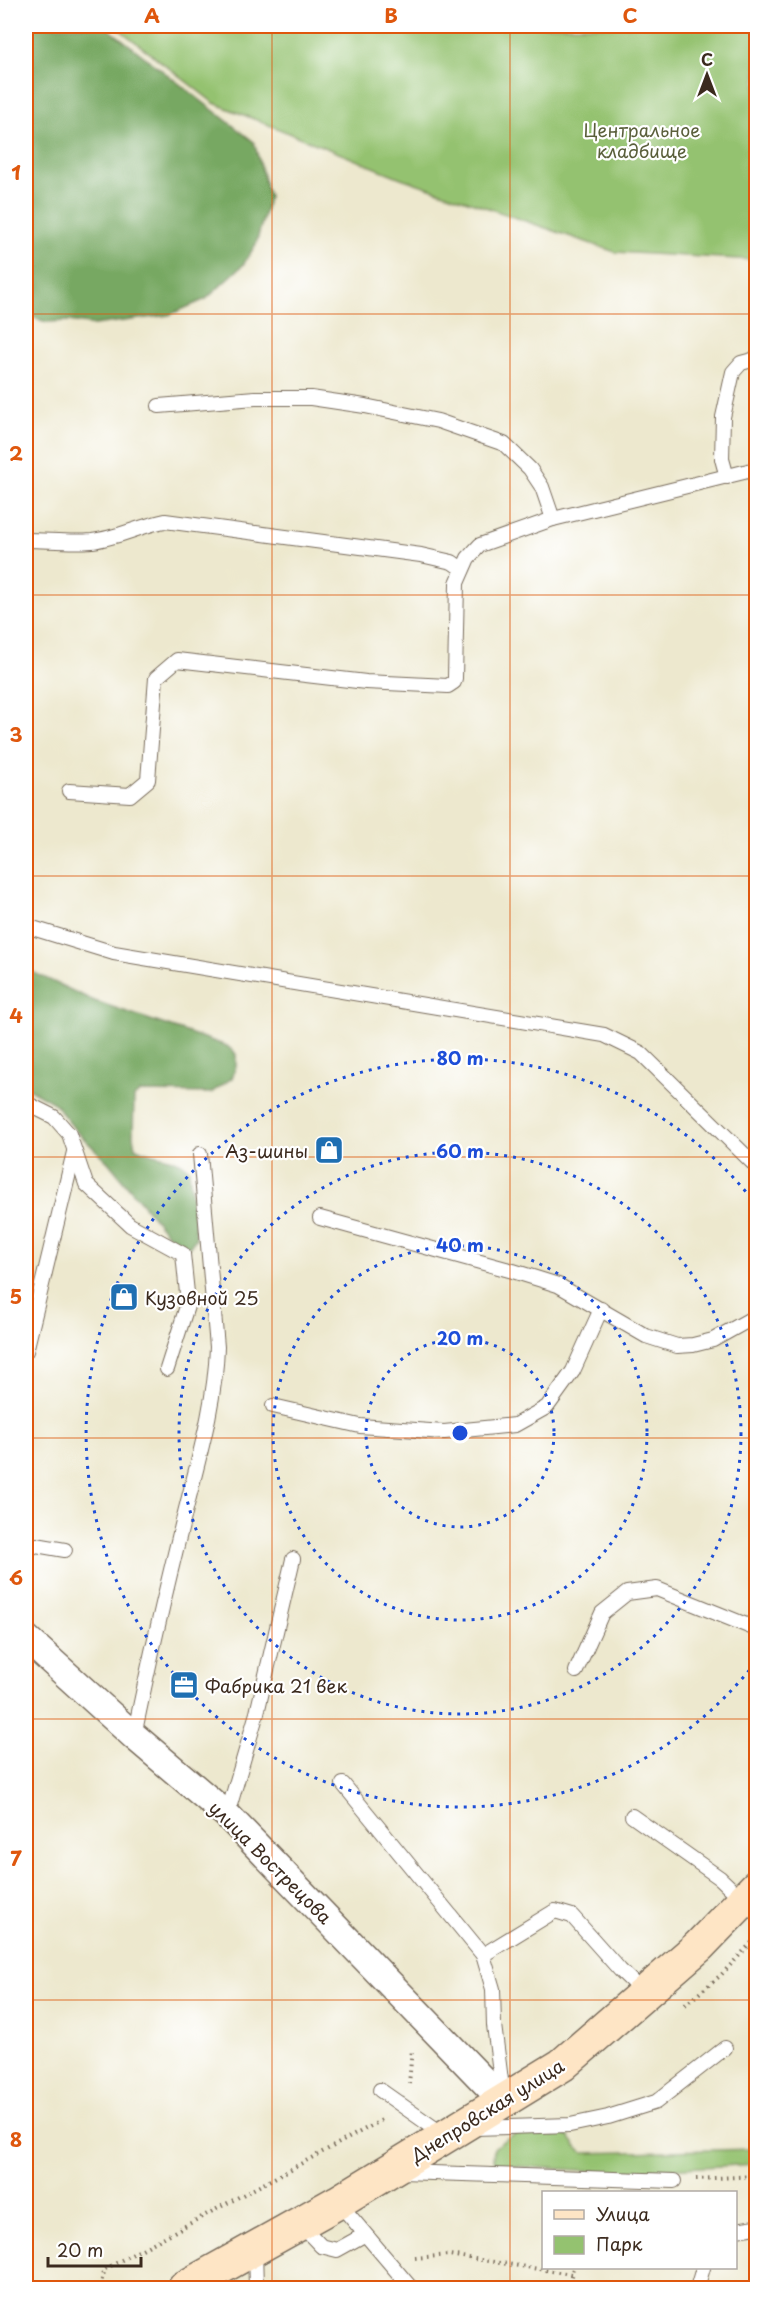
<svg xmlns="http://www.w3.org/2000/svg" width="782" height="2314" font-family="'Playpen Sans',sans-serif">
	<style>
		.green { fill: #94c270; stroke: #687647; stroke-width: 1.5 }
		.forest { fill: #77a862; stroke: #596940; stroke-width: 1.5 }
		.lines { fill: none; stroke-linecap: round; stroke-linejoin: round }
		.lane-casing { stroke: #796c5c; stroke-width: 16 }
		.street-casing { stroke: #796c5c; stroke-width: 30 }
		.secondary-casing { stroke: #796c5c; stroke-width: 36 }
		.path { stroke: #796c5c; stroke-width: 4; stroke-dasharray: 1.5 4.5; stroke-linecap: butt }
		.lane { stroke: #fff; stroke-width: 14 }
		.street { stroke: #fff; stroke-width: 27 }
		.secondary { stroke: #fee5c5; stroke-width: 33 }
		.grid { fill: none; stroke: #df570d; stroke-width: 1.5; stroke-opacity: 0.55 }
		.ring { fill: none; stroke: #1d4ed8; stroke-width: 3; stroke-dasharray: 3 6 }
		.labels { text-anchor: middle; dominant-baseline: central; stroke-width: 4.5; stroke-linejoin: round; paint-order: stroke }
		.park-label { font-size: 18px; fill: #5a5f3b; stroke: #fff }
		.poi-label { font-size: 18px; fill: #3b2a1e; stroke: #fff; text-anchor: start }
		.street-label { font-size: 18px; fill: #3b2a1e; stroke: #fff }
		.centre { fill: #1d4ed8; stroke: #fff; stroke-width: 3 }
		.ring-label { font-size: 18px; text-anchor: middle; font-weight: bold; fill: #1d4ed8; stroke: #fff; stroke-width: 4.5; stroke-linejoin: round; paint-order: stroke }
		.neatline { fill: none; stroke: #df570d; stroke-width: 2 }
		.grid-label { font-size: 20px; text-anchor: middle; font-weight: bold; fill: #df570d }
	</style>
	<rect width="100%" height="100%" fill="#fff"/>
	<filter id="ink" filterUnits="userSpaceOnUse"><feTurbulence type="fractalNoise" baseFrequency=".0167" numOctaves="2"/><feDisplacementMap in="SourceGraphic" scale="12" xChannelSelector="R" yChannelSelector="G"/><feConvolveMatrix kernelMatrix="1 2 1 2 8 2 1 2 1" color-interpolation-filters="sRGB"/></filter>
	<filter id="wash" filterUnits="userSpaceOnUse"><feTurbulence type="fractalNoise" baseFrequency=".008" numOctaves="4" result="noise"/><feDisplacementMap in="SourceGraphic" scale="24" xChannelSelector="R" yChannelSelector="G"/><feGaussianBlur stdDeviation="1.35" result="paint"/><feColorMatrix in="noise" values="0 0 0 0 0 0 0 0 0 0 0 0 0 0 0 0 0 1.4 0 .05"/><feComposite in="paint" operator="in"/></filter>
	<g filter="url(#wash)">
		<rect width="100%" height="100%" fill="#ede8ce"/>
		<g class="green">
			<polygon points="115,26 756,26 756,260 615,252 401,178 214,103"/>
			<path d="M544 2129C552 2130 564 2131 569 2137 575 2144 575 2147 583 2153L756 2149V2164L612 2172 496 2165 493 2160 494 2148C511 2132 522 2132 544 2129Z"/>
		</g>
		<g class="forest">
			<polygon points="26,26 105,26 254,142 269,197 256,244 243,265 206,299 169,315 94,325 69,321 46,322 26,315"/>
			<path d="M26 969 92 1000 227 1046 236 1054V1066L232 1078 211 1093 140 1092 134 1097 133 1136 135 1147C151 1157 176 1155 189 1169L196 1238 189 1248 176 1245 108 1162 76 1131 54 1103 26 1087Z"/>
		</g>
	</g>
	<g filter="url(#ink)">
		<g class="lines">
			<g class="lane-casing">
				<g id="lane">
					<polyline points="159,406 255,398 311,398 365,406 438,421 504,444 530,469 542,487 553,519"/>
					<polyline points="727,477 722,459 723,417 733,372 741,363 756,359"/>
					<path d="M26 540C47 540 71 543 92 541 117 538 140 526 165 521L421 555 452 562 462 569"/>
					<polyline points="69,791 130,795 148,780 156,678 177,660 366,682 448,686 454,682 455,678 457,583 468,558 480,545 553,519 756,469"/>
					<polyline points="26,926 114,953 604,1035 641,1053 756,1166"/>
					<polyline points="26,1103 54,1117 69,1134 86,1184 130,1225 183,1254 188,1303 167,1369"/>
					<polyline points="320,1218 513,1271 558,1285 646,1336 677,1346 693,1345 713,1340 756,1316"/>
					<polyline points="26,1351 74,1152"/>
					<polyline points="273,1406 360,1426 444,1432 515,1425 547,1407 573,1371 601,1309"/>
					<polyline points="26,1551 36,1545 65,1550"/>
					<polyline points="576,1671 602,1613 627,1593 657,1589 756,1629"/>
					<path d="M134 1736C149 1662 166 1589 184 1517 198 1460 215 1406 217 1347L200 1154"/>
					<polyline points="343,1784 483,1955 493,1989 494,2025 503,2096"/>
					<polyline points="227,1815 257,1713 293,1559"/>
					<polyline points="632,1816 720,1878 743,1900"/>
					<polyline points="483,1955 555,1911 572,1916 620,1970 644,1993"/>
					<polyline points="380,2090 444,2135"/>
					<polyline points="475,2128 570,2125 608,2117 656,2102 725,2048"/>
					<polyline points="401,2172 674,2181"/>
					<polyline points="338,2202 411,2288"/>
					<polyline points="300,2224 321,2246 337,2250 364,2235"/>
					<polyline points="736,2230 756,2227"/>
					<polyline points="255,2249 256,2288"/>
					<polyline points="697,2288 703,2268"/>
				</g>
			</g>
			<g class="street-casing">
				<polyline id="street" points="26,1638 134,1736 227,1815 503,2101"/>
			</g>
			<g class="secondary-casing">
				<polyline id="secondary" points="184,2288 338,2202 562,2065 699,1946 756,1887"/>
			</g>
			<g class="path">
				<polyline points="685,2005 721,1975 756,1938"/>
				<polyline points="409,2084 412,2049"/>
				<polyline points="696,2179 756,2176"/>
				<polyline points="415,2258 449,2255 571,2274"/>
				<polyline points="100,2286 105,2269 382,2120"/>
				<polyline points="568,2288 573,2268"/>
			</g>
			<use href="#lane" class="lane"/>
			<use href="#street" class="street"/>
			<use href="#secondary" class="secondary"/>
		</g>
	</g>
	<path class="grid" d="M272 26V2288M510 26V2288M26 314H756M26 595H756M26 876H756M26 1157H756M26 1438H756M26 1719H756M26 2000H756"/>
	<g class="ring">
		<circle cx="460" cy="1433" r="94"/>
		<circle cx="460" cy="1433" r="187"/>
		<circle cx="460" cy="1433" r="281"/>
		<path d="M755 1663A374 374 0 1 1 755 1203"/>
	</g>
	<defs>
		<g id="shop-square" transform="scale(1.5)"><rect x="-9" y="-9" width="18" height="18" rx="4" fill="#1f6fb2" stroke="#fff"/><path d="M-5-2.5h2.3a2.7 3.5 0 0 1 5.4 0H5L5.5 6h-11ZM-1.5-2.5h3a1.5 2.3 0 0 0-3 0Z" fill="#fff"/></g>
		<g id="office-square" transform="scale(1.5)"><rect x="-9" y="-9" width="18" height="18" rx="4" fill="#1f6fb2" stroke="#fff"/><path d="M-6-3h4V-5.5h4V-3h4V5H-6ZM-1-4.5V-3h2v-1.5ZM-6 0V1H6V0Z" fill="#fff"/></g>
	</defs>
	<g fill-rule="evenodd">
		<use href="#shop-square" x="329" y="1150"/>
		<use href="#shop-square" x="124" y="1297"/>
		<use href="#office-square" x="184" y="1685"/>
	</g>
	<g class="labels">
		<g class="park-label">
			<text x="642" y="129">Центральное<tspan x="642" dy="21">кладбище</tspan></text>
		</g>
		<g class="poi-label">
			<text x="308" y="1150" text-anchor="end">Аз-шины</text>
			<text x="145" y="1297">Кузовной 25</text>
			<text x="205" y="1685">Фабрика 21 век</text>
		</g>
		<g class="street-label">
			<text transform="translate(271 1862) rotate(45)">улица Вострецова</text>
			<text transform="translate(487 2110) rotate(-32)">Днепровская улица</text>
		</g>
	</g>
	<circle cx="460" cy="1433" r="9" class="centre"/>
	<g class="ring-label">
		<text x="460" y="1065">80 m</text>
		<text x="460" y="1158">60 m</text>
		<text x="460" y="1252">40 m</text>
		<text x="460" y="1345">20 m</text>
	</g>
	<rect width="782" height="2314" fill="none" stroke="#fff" stroke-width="66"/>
	<rect x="542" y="2191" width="195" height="78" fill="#ffffff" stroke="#b1aaa5" stroke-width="1.5"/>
	<rect x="554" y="2210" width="30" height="9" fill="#fee5c5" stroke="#b1aaa5" stroke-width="1.5"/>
	<text x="596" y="2221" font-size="18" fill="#3b2a1e">Улица</text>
	<rect x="554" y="2236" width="30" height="18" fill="#94c270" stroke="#b1aaa5" stroke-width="1.5"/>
	<text x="596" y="2251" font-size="18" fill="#3b2a1e">Парк</text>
	<g transform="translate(707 75)" stroke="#ffffff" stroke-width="4.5" paint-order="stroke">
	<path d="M0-4.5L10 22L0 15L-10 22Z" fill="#3b2a1e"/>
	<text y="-9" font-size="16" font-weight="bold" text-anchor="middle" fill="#3b2a1e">С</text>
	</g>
	<path d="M48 2257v9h93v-9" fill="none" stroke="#3b2a1e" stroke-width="3"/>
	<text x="57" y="2257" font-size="18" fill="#3b2a1e" stroke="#ffffff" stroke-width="4.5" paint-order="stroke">20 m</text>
	<rect x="33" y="33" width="716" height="2248" class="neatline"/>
	<g class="grid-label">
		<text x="152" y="23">A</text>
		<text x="391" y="23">B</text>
		<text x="630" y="23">C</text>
		<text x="16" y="180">1</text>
		<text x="16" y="461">2</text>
		<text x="16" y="742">3</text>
		<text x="16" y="1023">4</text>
		<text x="16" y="1304">5</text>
		<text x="16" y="1585">6</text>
		<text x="16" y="1866">7</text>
		<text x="16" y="2147">8</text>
	</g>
</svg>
